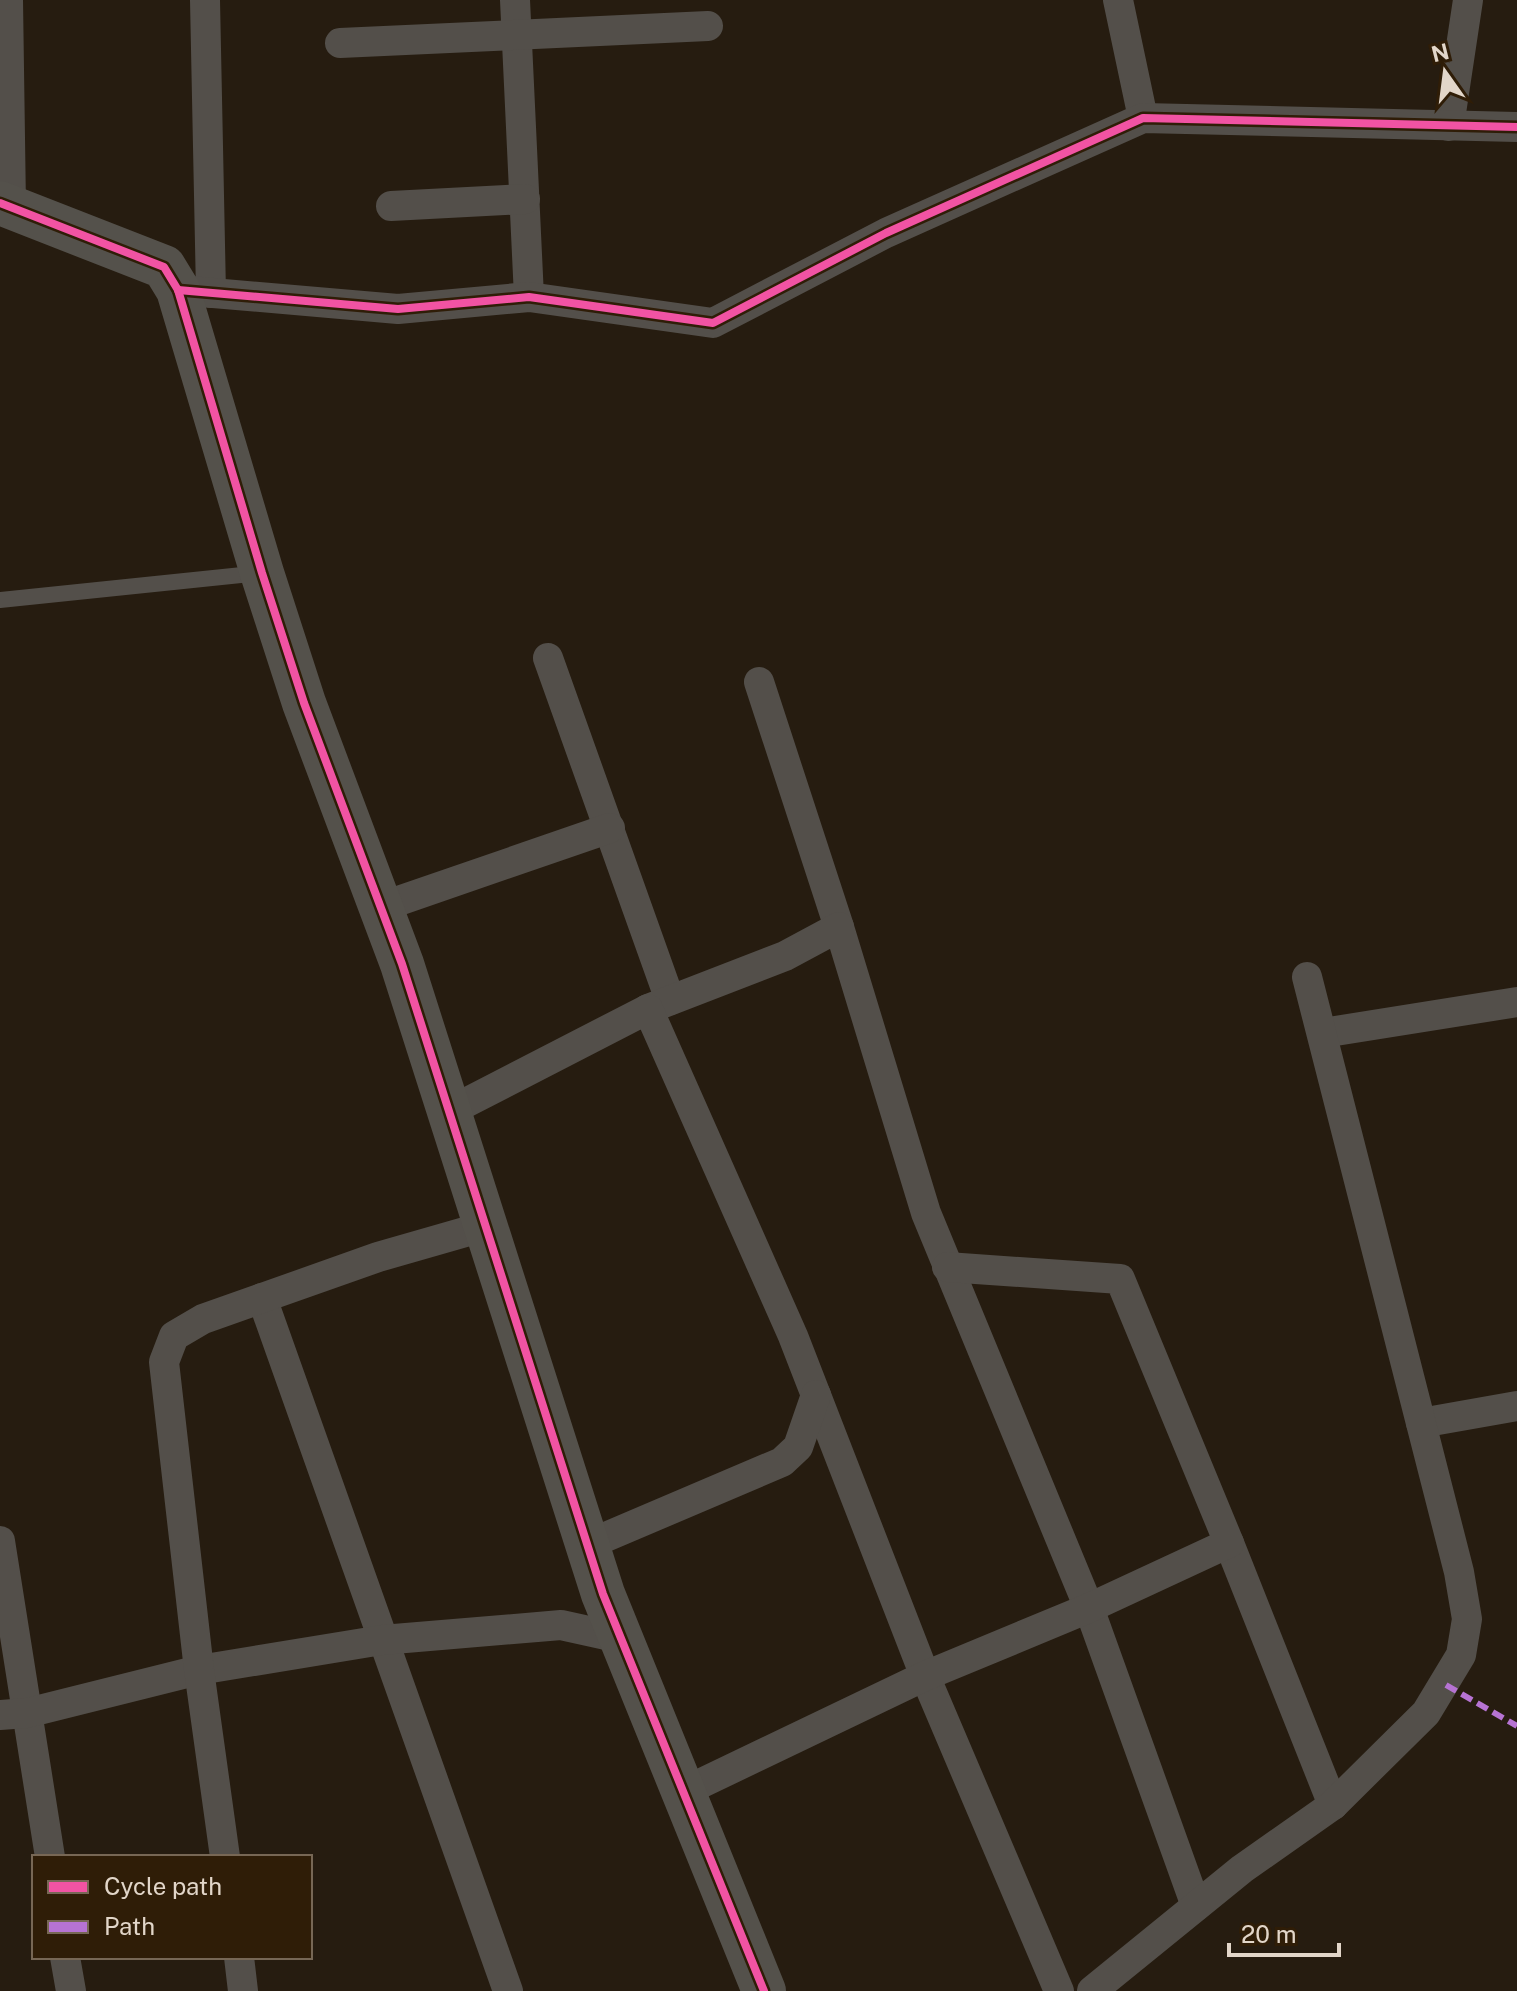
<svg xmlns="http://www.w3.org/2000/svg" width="1517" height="1991" font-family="'Public Sans',sans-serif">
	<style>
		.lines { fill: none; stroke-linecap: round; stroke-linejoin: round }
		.lane { stroke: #534f4a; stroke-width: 16 }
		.street { stroke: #534f4a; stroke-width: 30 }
		.secondary { stroke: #54514b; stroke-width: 44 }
		.quiet { stroke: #b673d3; stroke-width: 6; stroke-dasharray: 12 6; stroke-linecap: butt }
		.cycleway-casing { stroke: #2f1d07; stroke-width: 13 }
		.cycleway { stroke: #f153a3; stroke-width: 8 }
	</style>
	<rect width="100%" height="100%" fill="#261c10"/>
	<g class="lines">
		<polyline class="lane" points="0,600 261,573"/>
		<g class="street">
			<polyline points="8,0 11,206"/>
			<polyline points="205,0 211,293"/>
			<polyline points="515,0 529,297"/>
			<polyline points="1118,0 1143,118"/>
			<polyline points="340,43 708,26"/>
			<polyline points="1449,126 1468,0"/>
			<polyline points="391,206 525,199"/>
			<polyline points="178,290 398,309 529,297 713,323 886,233 1143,118 1517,127"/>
			<polyline points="548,658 670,1000"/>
			<polyline points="759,682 839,927"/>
			<polyline points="381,907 610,828"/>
			<polyline points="648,1009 785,956 839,927 926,1213 1089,1608 1196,1906"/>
			<polyline points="1323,1033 1517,1002"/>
			<polyline points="450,1111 648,1009 793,1336 925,1676 1059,1991"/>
			<polyline points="262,1298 508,1991"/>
			<polyline points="1421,1423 1517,1406"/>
			<polyline points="0,1541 50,1857"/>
			<polyline points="1229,1543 1333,1805"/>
			<polyline points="587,1545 782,1462 798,1447 816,1395"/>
			<polyline points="0,1715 27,1713 199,1670 382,1640 561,1625 620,1638"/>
			<polyline points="683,1792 925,1676 1089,1608 1229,1543 1120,1279 947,1267"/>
			<polyline points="225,1857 199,1670 164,1362 174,1336 203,1319 378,1257 486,1226"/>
			<polyline points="65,1957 71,1991"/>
			<polyline points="239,1957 243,1991"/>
			<polyline points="1092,1991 1242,1869 1333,1805 1426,1713 1461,1655 1467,1619 1459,1572 1307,977"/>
		</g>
		<polyline class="secondary" points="0,203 164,267 178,290 262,573 304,703 402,964 603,1594 764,1991"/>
		<polyline class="quiet" points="1446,1685 1517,1726"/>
		<g class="cycleway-casing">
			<g id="cycleway">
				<polyline points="0,203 164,267 178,290 262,573 304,703 402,964 603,1594 764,1991"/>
				<polyline points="178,290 398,309 529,297 713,323 886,233 1143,118 1517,127"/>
			</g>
		</g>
		<use href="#cycleway" class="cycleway"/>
	</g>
	<rect x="32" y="1855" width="280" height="104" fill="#2f1d07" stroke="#776755" stroke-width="2"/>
	<rect x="48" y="1881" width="40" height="12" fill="#f153a3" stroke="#776755" stroke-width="2"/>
	<text x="104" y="1895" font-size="24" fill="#e2d6c9">Cycle path</text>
	<rect x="48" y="1921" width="40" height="12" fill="#b673d3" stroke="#776755" stroke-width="2"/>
	<text x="104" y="1935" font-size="24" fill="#e2d6c9">Path</text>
	<g transform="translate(1445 72) rotate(346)" stroke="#2f1d07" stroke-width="6" paint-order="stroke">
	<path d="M0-6L14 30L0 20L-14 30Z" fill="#e2d6c9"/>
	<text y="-12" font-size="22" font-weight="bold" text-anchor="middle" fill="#e2d6c9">N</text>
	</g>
	<path d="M1229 1943v12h110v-12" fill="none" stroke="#e2d6c9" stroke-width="4"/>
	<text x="1241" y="1943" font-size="24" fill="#e2d6c9" stroke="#2f1d07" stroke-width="6" paint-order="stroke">20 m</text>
</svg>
